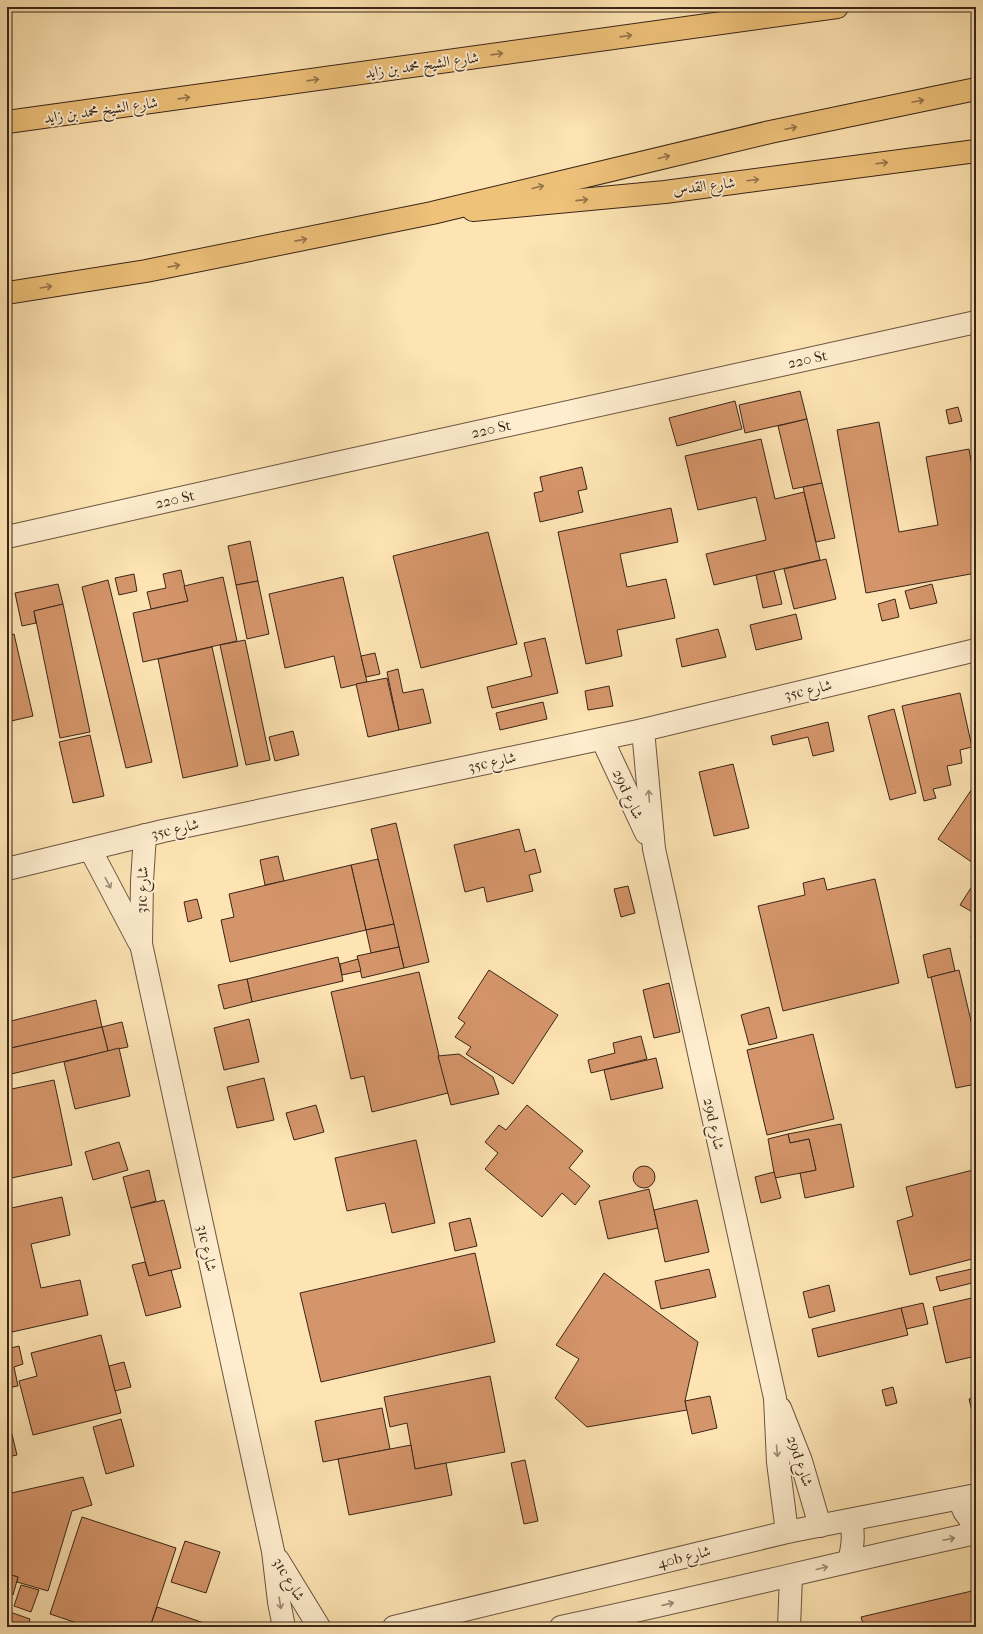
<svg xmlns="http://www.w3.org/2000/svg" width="983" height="1634" font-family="'IM FELL French Canon',Amiri,serif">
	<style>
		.building { fill: #d5956a; stroke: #392519 }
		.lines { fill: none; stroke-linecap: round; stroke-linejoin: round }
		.minor-casing { stroke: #6a5540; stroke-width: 24 }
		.major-casing { stroke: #392519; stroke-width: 24 }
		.highway-casing { stroke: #392519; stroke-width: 24 }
		.minor { stroke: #feedce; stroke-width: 22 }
		.major { stroke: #efc27a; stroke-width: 22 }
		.highway { stroke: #efc27a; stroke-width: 22 }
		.oneway { stroke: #94744a }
		.oneway2 { stroke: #9c8974 }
		.labels { text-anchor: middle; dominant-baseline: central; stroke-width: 4; stroke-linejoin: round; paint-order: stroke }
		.street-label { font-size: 15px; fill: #392519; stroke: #feedce }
	</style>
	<rect width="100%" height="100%" fill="#fee4b3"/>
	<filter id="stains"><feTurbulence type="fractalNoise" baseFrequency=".005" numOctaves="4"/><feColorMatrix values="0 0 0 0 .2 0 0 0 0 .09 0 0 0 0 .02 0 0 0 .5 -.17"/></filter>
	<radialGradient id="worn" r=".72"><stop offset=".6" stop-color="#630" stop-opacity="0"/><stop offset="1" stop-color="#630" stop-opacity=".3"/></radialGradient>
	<g class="building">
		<polygon points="800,391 807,419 745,433 739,405"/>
		<polygon points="735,401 742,429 677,446 669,418"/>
		<polygon points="958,407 962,421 949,424 946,410"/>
		<polygon points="807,419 822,483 793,489 778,426"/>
		<polygon points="879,422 899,532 938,525 926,457 969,449 976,490 976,573 866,593 837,430"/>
		<polygon points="761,439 775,499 804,492 820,560 714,585 706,554 766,540 756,497 698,510 685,456"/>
		<polygon points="582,467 587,489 578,491 583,512 540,522 534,493 543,491 540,477"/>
		<polygon points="822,483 835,538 816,542 803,487"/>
		<polygon points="671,508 678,542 620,554 627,587 666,579 675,618 617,630 622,656 586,664 558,532"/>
		<polygon points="488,532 517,644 421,668 393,556"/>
		<polygon points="250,541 258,581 236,585 228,546"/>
		<polygon points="826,559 836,599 794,609 784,569"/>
		<polygon points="181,570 188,601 151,609 147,592 166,588 163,574"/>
		<polygon points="774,571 782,604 763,608 756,575"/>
		<polygon points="134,574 137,591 119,595 115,578"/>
		<polygon points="223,577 237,641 143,662 133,613 188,601 184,586"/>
		<polygon points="343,577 367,682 341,688 334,656 285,668 269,594"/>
		<polygon points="108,580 152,762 126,768 82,587"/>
		<polygon points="258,581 269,634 247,639 236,585"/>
		<polygon points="58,584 63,604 34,611 36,623 22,626 15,593"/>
		<polygon points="932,584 937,603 910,609 905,591"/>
		<polygon points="895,599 899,617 882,621 878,604"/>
		<polygon points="63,604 90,732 60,738 34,611"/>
		<polygon points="796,614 802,639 756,650 750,625"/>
		<polygon points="718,629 726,657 682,667 676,639"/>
		<polygon points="14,634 33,716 7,722 7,636"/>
		<polygon points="545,638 558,693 492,708 487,687 532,676 524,643"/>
		<polygon points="245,640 270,760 246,765 220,645"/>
		<polygon points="212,647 238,766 183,778 158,659"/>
		<polygon points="375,653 380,674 366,677 361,656"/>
		<polygon points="398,669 403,693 423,689 431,723 399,730 387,672"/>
		<polygon points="387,678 399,730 368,737 356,684"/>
		<polygon points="609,686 613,706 588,710 585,691"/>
		<polygon points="960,693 972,747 960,750 962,763 947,766 951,785 933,789 936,798 924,801 902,706"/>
		<polygon points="543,702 547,719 500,730 496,713"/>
		<polygon points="894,709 916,793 890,800 868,716"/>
		<polygon points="828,722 834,751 813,756 808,737 773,745 771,736"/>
		<polygon points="293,731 299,755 275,761 269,737"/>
		<polygon points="90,735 104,796 73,803 59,742"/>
		<polygon points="733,764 749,828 714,836 699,772"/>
		<polygon points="976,783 976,865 938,839"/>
		<polygon points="396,823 429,962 404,968 371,829"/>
		<polygon points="519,829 525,852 535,849 541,872 529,875 533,891 487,902 484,887 465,892 454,845"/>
		<polygon points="278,856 284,881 265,885 260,860"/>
		<polygon points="378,859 394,924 366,930 351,865"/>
		<polygon points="351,865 366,930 230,962 221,920 234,917 229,894"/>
		<polygon points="824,878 827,890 875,879 899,983 783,1011 758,906 805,895 803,883"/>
		<polygon points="976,880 976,914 960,905"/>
		<polygon points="628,886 635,913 621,917 614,889"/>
		<polygon points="197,899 202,918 188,922 184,902"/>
		<polygon points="394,924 399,947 371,953 366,930"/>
		<polygon points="976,930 976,958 971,936"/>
		<polygon points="399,947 404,968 362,978 357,956"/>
		<polygon points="950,948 955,971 928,978 923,955"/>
		<polygon points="338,957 343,981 252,1002 247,979"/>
		<polygon points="358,959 361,971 342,975 340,964"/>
		<polygon points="489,970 558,1015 513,1084 466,1054 471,1047 455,1037 465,1023 458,1018"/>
		<polygon points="959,970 976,1042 976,1084 956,1088 931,977"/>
		<polygon points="419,972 448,1093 372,1112 364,1076 351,1079 331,992"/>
		<polygon points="247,979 252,1002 224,1009 218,985"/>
		<polygon points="669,983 680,1032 654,1038 643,990"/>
		<polygon points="96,1000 102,1027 7,1049 7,1022"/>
		<polygon points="769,1007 777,1038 749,1045 741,1015"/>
		<polygon points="249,1019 259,1062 224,1070 214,1028"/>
		<polygon points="122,1022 128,1047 108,1051 102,1027"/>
		<polygon points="102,1027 108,1051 7,1075 7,1049"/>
		<polygon points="813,1034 834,1119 767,1135 747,1050"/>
		<polygon points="641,1036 647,1059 591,1073 588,1060 615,1053 613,1043"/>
		<polygon points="119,1048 130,1096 75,1109 64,1062"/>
		<polygon points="459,1054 493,1077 499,1094 451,1105 438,1056"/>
		<polygon points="656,1058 663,1088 611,1100 604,1070"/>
		<polygon points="264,1078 274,1120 237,1128 227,1087"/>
		<polygon points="54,1080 72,1165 7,1179 7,1090"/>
		<polygon points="316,1105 324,1132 294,1140 286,1113"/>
		<polygon points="527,1105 583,1151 569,1168 590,1186 575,1205 562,1193 542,1217 485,1169 498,1153 485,1142 499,1125 506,1130"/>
		<polygon points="841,1124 854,1187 805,1198 800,1173 816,1170 809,1139 790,1143 788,1134"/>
		<polygon points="788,1134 790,1143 809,1139 816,1170 775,1178 768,1139"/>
		<polygon points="416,1140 435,1223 392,1233 385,1203 347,1211 335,1158"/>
		<polygon points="119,1142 128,1170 93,1180 85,1152"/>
		<circle cx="644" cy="1177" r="11"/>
		<polygon points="149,1170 156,1201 131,1208 123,1177"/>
		<polygon points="973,1170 976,1182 976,1258 910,1275 897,1221 913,1216 906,1187"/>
		<polygon points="774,1172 781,1198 761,1203 755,1177"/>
		<polygon points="649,1189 658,1228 608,1239 599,1201"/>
		<polygon points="62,1197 70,1235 31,1244 41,1288 80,1280 88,1315 12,1332 7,1312 7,1209"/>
		<polygon points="164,1200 181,1268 149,1276 131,1208"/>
		<polygon points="697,1200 709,1252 665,1262 654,1210"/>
		<polygon points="470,1218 477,1246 455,1251 449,1223"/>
		<polygon points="475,1253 495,1342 321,1382 300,1293"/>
		<polygon points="145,1262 149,1276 171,1270 181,1307 146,1316 132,1265"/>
		<polygon points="976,1268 976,1282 940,1291 936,1277"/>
		<polygon points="709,1269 716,1297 661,1309 655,1281"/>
		<polygon points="604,1273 698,1342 685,1401 687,1410 587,1427 555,1398 579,1359 556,1345"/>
		<polygon points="829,1285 835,1311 809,1318 803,1292"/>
		<polygon points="976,1297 976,1356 946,1363 933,1307"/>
		<polygon points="923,1303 928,1324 906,1329 901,1308"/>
		<polygon points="901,1308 908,1335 818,1357 812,1329"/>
		<polygon points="101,1335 121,1413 33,1435 19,1381 37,1376 31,1353"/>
		<polygon points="19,1346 23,1364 14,1367 18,1386 7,1388 7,1349"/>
		<polygon points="124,1362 131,1387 115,1391 109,1366"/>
		<polygon points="490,1376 505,1452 415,1469 407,1423 390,1427 384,1397"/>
		<polygon points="893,1387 897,1403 886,1406 882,1390"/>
		<polygon points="710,1396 717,1428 692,1434 685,1401"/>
		<polygon points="976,1397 976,1427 969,1399"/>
		<polygon points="382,1408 390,1449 323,1462 315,1421"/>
		<polygon points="7,1414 17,1455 7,1457"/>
		<polygon points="121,1419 134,1466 106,1474 93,1427"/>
		<polygon points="411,1445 415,1469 446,1463 452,1495 349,1515 338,1459"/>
		<polygon points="525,1460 538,1521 524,1524 511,1463"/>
		<polygon points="83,1477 92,1505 72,1511 48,1591 17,1582 18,1577 7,1574 7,1494"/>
		<polygon points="82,1517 176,1548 150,1627 89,1627 50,1614"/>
		<polygon points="185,1541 220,1552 206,1593 171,1582"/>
		<polygon points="7,1574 18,1577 13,1595 7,1593"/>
		<polygon points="21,1585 39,1590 31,1612 14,1606"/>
		<polygon points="976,1590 976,1625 969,1627 864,1627 861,1617"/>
		<polygon points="157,1607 207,1624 206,1627 150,1627"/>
		<polygon points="7,1611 30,1619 28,1627 7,1627"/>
	</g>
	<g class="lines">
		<g class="minor-casing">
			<g id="minor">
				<path id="s1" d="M7 537 332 464 976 322"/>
				<polyline points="643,730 654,849 775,1398 778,1462 787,1532"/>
				<polyline points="602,739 646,833"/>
				<polyline points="145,835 142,881 141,944 273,1551 279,1602 284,1627"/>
				<polyline points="90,849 139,942"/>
				<polyline points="7,869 163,831 643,730 976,650"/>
				<polyline points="780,1408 801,1461 820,1526"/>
				<polyline points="959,1499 964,1511 976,1528"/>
				<polyline points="278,1560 319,1627"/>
				<path d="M849 1561C853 1546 854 1535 851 1520"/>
				<polyline points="394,1627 787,1532 976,1495"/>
				<path d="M561 1627C700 1598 837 1563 976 1533"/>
				<polyline points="789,1627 791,1576"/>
			</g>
		</g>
		<g class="major-casing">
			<polyline id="major" points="473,210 665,192 976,151"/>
		</g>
		<g class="highway-casing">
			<g id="highway">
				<polyline points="7,122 837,7"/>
				<polyline points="7,293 146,271 432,213 770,132 976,89"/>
			</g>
		</g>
		<use href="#minor" class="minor"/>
		<use href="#major" class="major"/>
		<use href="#highway" class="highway"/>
	</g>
	<defs><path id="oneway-shaft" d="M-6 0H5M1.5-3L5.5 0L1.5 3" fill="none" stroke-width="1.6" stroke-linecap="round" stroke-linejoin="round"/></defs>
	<g class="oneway">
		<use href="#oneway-shaft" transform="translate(626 36) rotate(-8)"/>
		<use href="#oneway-shaft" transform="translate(497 54) rotate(-8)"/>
		<use href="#oneway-shaft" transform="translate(313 80) rotate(-8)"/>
		<use href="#oneway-shaft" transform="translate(184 98) rotate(-8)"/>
		<use href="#oneway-shaft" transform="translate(918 101) rotate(-12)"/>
		<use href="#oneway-shaft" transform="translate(791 128) rotate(-12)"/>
		<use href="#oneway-shaft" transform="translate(664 157) rotate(-14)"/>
		<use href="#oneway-shaft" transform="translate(882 163) rotate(-7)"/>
		<use href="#oneway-shaft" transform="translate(753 180) rotate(-7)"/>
		<use href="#oneway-shaft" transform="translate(538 187) rotate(-14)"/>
		<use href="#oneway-shaft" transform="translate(582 200) rotate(-6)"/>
		<use href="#oneway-shaft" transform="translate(301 240) rotate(-11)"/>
		<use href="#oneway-shaft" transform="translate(174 266) rotate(-11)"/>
		<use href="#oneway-shaft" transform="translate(46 287) rotate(-9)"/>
	</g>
	<g class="oneway2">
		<use href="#oneway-shaft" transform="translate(649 796) rotate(-94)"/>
		<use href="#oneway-shaft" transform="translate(108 883) rotate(62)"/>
		<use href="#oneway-shaft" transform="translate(777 1451) rotate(85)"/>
		<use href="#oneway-shaft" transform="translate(949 1539) rotate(-12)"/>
		<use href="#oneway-shaft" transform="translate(822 1568) rotate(-14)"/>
		<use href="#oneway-shaft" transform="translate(280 1603) rotate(81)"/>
		<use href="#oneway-shaft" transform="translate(668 1604) rotate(-13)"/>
	</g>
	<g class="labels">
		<g class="street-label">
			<text transform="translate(422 65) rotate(-8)">شارع الشيخ محمد بن زايد</text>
			<text transform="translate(101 110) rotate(-8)">شارع الشيخ محمد بن زايد</text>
			<text transform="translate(704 186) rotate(-7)">شارع القدس</text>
			<text stroke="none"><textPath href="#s1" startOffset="820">220 St</textPath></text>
			<text stroke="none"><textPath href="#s1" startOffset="496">220 St</textPath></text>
			<text stroke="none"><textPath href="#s1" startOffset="172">220 St</textPath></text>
			<text transform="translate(808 690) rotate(-13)">35c شارع</text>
			<text transform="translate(492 762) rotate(-12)">35c شارع</text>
			<text transform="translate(628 794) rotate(65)">29d شارع</text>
			<text transform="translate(175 829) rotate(-13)">35c شارع</text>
			<text transform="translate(142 890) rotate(-88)">31c شارع</text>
			<text transform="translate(714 1124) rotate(78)">29d شارع</text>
			<text transform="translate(207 1248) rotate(78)">31c شارع</text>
			<text transform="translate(800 1461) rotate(71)">29d شارع</text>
			<text transform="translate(684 1557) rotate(-14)">40b شارع</text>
			<text transform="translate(289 1579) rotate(59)">31c شارع</text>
		</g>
	</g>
	<rect width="983" height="1634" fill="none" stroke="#fee4b3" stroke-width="24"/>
	<rect x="8" y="8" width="967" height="1618" fill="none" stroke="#392519" stroke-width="2"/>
	<rect x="12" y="12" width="959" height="1610" fill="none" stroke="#392519"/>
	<rect width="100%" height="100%" filter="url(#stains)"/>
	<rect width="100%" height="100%" fill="url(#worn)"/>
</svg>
